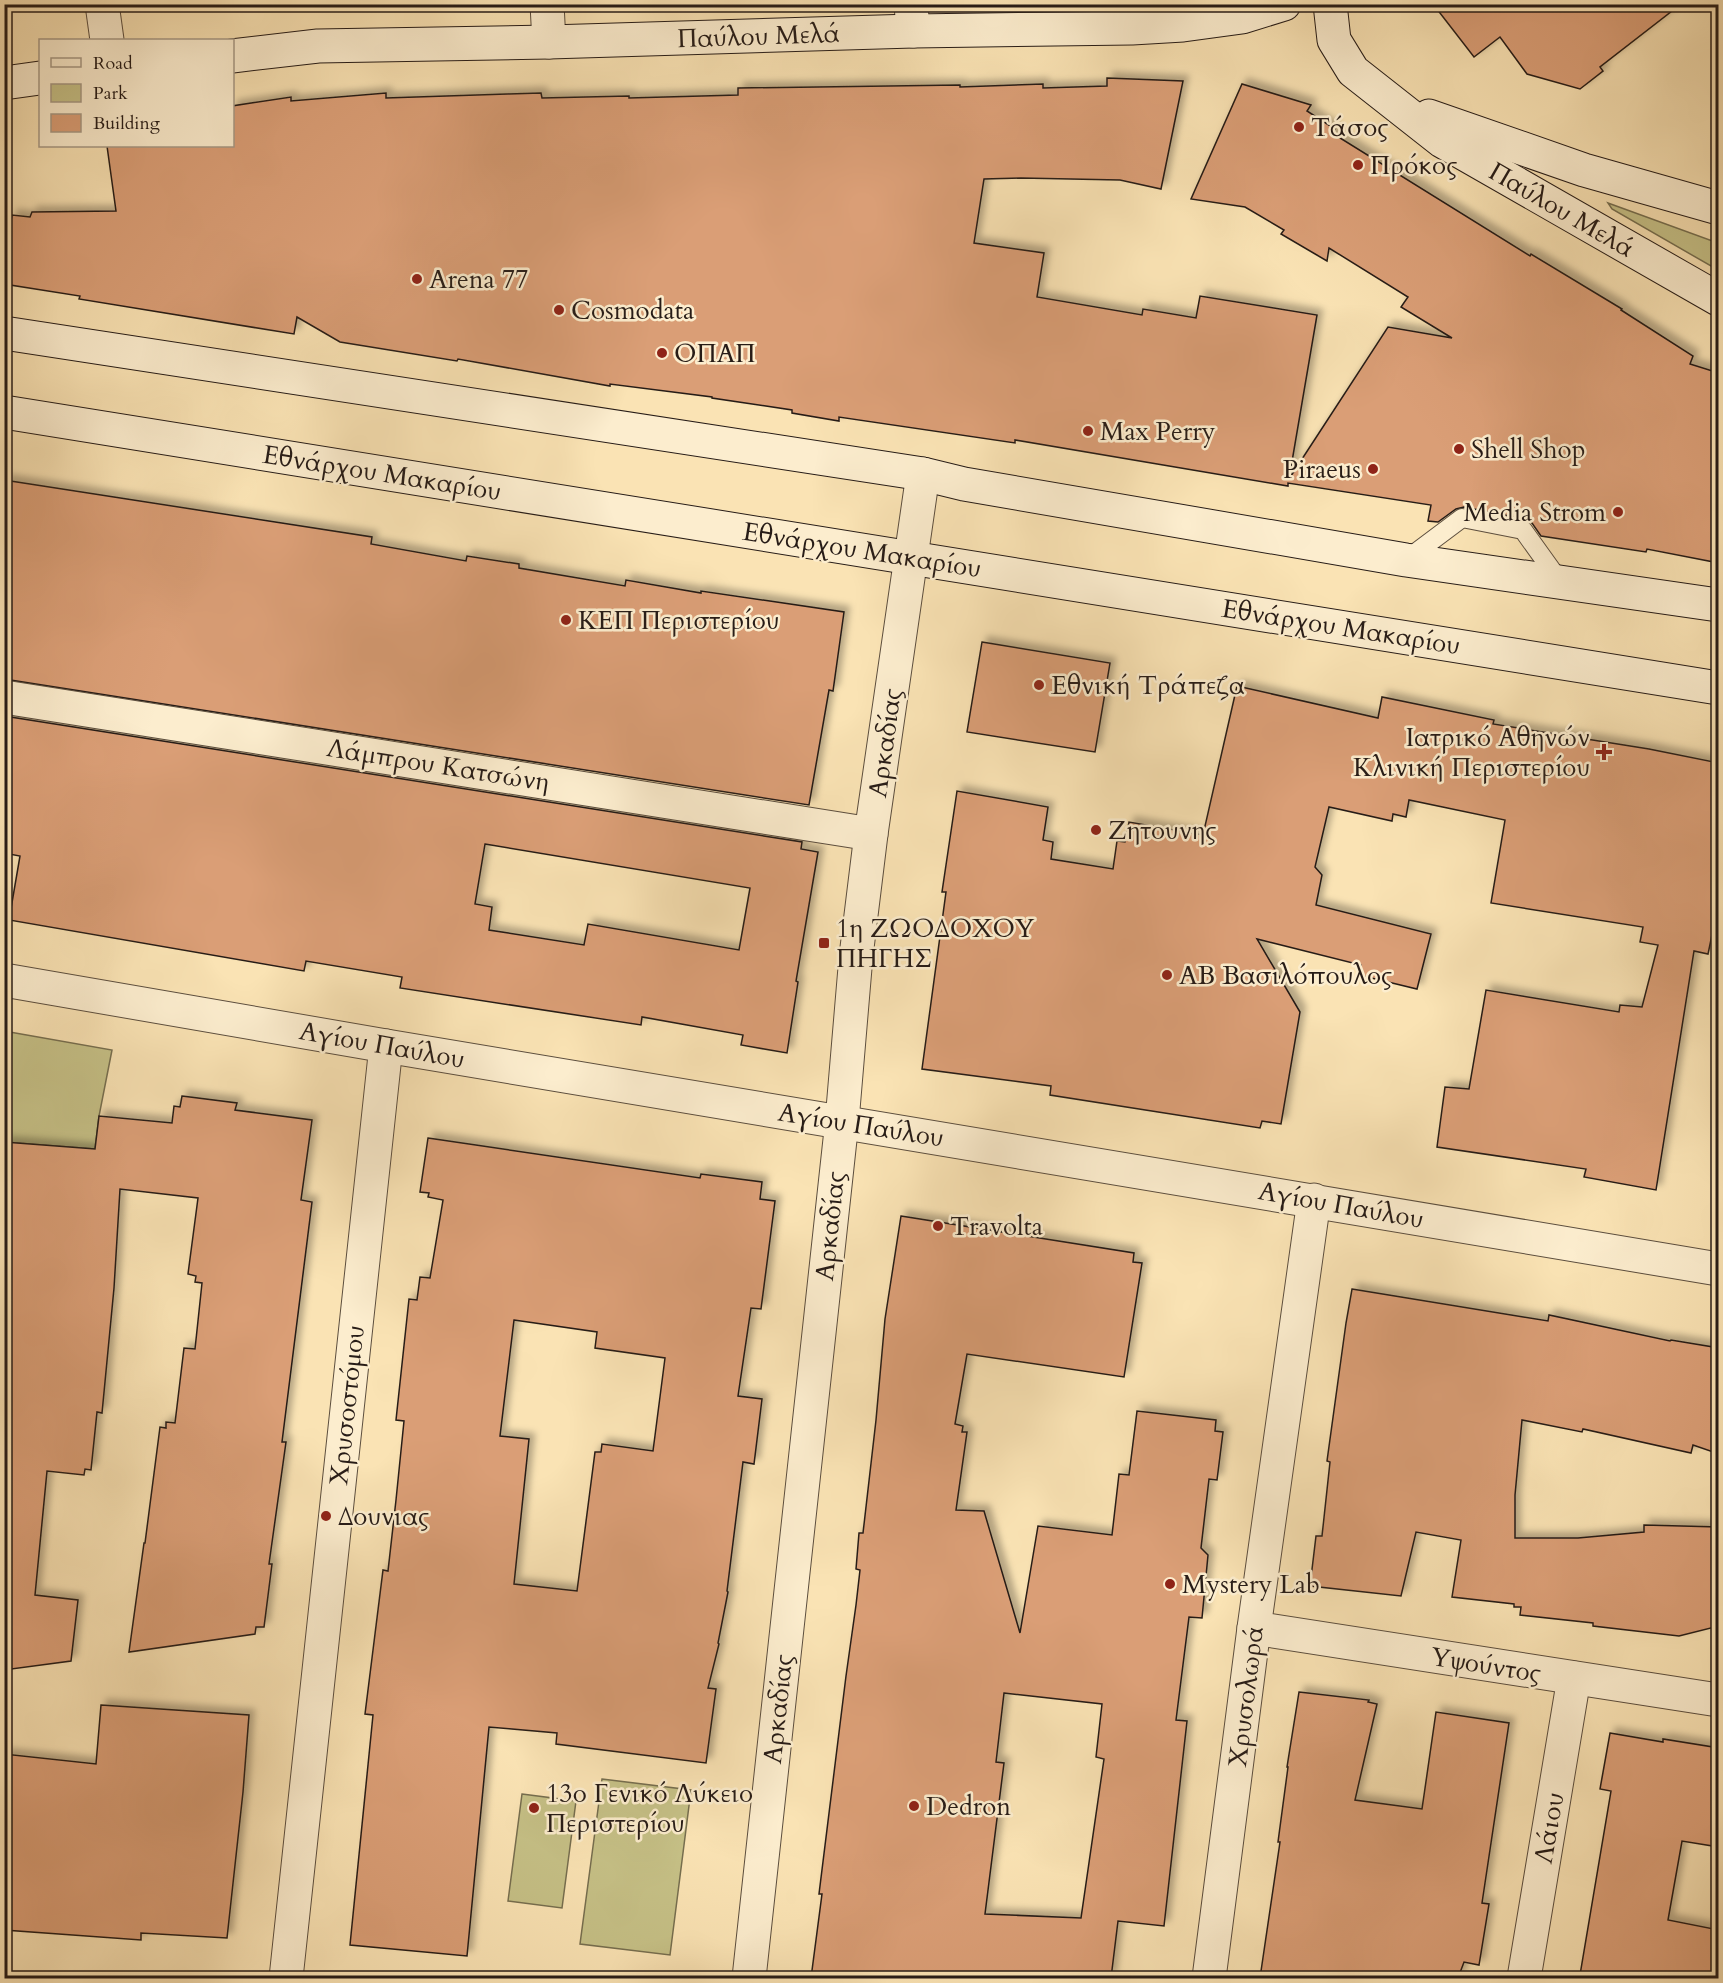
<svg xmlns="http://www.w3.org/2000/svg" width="1723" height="1983" font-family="Cardo,serif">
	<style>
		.green { fill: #c6c187; stroke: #766e4f; stroke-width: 1.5 }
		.building { fill: #da9e76; stroke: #271c17; stroke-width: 1.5; fill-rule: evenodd; filter: url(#shadow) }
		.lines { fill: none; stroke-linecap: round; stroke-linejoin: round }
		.lane-casing { stroke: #5c4e3e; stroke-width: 20 }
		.street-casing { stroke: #5c4e3e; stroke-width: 35 }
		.secondary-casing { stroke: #271c17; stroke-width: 35 }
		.lane { stroke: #fcedce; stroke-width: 18 }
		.street { stroke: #fcedce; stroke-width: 33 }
		.secondary { stroke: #fcedce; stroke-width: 33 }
		.poi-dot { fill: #8f2418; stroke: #fcedce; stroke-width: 2 }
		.labels { text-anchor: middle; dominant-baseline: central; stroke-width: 5; stroke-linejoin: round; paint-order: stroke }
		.street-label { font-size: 26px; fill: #271c17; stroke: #fcedce }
		.poi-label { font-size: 26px; fill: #271c17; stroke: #fcedce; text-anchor: start }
	</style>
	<defs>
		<filter id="shadow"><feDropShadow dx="5.5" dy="-5.5" stdDeviation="3" flood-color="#0004"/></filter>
	</defs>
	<rect width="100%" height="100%" fill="#fae3b4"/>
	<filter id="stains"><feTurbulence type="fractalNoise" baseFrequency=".00333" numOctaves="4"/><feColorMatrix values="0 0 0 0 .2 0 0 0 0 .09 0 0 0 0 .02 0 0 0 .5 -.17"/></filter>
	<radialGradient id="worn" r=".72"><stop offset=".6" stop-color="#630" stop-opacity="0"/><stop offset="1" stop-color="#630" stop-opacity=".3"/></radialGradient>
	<g class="green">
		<polygon points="1608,203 1718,243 1718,270 1612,209"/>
		<polygon points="4,1031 112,1050 99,1116 95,1149 5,1142"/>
		<polygon points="602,1779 691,1790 670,1955 580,1944"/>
		<polygon points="522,1794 576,1801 562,1908 508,1901"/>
	</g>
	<g class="building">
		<polygon points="1433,4 1681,4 1600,67 1603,71 1580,89 1527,74 1500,37 1474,57"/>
		<polygon points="1107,78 1183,81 1161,189 1120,180 1021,178 984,179 974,243 1044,253 1037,297 1142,315 1143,309 1196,318 1200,296 1317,315 1289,479 1388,327 1452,338 1401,307 1408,297 1329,248 1327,261 1281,234 1284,230 1245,207 1191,199 1242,84 1311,105 1307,111 1335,129 1332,133 1530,256 1531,254 1622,309 1621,310 1693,356 1690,364 1719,373 1719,563 1647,549 1646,552 1541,536 1532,523 1525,519 1464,507 1456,509 1438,522 1428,521 1431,505 1288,483 1288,486 1015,440 1015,443 839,417 839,421 792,413 792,410 712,398 712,397 610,384 610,386 458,359 457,361 340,342 297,317 294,334 79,299 80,296 4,284 4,258 12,215 30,217 32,212 116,211 107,146 232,146 232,106 291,97 291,101 386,93 386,98 541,93 542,98 629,96 629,98 738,95 738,88 960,85 960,87 1043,84 1043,88 1107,86"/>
		<polygon points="4,480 372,537 371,544 466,561 467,556 519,564 519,568 625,586 626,580 701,593 701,591 844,612 833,691 829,690 809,805 4,679"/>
		<polygon points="982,642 1110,663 1095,752 967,732"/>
		<polygon points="1237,686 1378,718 1382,697 1494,720 1493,724 1649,749 1719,763 1719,901 1708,954 1694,951 1656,1190 1584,1177 1586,1169 1437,1147 1445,1087 1469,1089 1486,990 1619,1012 1620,1005 1642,1007 1658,945 1640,942 1643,927 1491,903 1505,820 1409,800 1406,817 1393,814 1392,821 1329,807 1315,867 1322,875 1316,905 1431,934 1417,989 1359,975 1361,965 1257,939 1300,1012 1281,1124 1262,1121 1260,1128 1050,1095 1051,1086 922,1069 946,892 942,892 957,791 1048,807 1043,840 1053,842 1051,859 1113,869 1117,841 1125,842 1129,822 1203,835"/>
		<path d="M4 716 802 842 801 849 818 852 796 981 798 982 787 1053 741 1045 743 1035 642 1017 641 1025 400 988 402 977 306 961 304 971 9 920 20 856 9 854 11 841 4 840ZM485 844 750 888 739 950 588 924 584 945 489 930 492 907 475 904Z"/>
		<polygon points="182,1096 237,1103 235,1110 312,1120 301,1200 312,1202 282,1442 286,1442 269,1564 272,1564 264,1627 256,1627 255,1634 129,1652 144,1543 145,1543 160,1427 166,1428 166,1422 175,1423 184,1348 195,1349 202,1283 195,1282 196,1276 188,1274 198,1198 120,1189 114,1288 102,1413 97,1412 91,1470 85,1469 84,1475 47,1471 35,1595 78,1600 71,1661 4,1670 4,1142 95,1149 99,1116 172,1123 174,1106 180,1107"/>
		<path d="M428 1138 700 1178 701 1174 762 1182 760 1199 775 1201 761 1309 751 1308 738 1396 762 1399 754 1464 743 1462 727 1591 728 1592 718 1643 719 1644 708 1688 716 1689 706 1763 556 1744 557 1733 489 1727 467 1956 350 1945 373 1715 365 1714 383 1570 388 1571 396 1500 404 1421 396 1420 409 1299 417 1300 420 1277 430 1278 443 1200 428 1197 429 1193 420 1192ZM514 1320 597 1332 595 1348 665 1358 653 1451 602 1444 601 1452H595L577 1591 514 1584 529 1439 500 1436Z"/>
		<path d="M901 1216 1134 1253 1133 1262 1142 1263 1124 1377 967 1354 955 1424 963 1426 962 1432H967L956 1510 984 1511 1020 1633 1038 1526 1112 1535 1119 1474 1129 1475 1137 1411 1216 1420 1215 1431 1223 1432 1217 1480 1209 1479 1201 1548 1208 1555 1202 1618 1189 1617 1176 1720 1187 1721 1164 1926 1118 1921 1111 1978H811L822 1894H819L846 1676 856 1605 860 1570 856 1569 859 1533H863L876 1420 885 1319ZM1004 1693 1102 1704 1096 1757 1104 1759 1081 1918 985 1914 1004 1763 996 1762Z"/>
		<polygon points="1352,1289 1548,1321 1549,1315 1670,1341 1671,1340 1719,1348 1719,1454 1693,1445 1691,1453 1583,1429 1582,1432 1522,1420 1515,1495 1515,1538 1578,1538 1644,1532 1644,1525 1719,1527 1719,1626 1679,1636 1593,1626 1593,1623 1520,1615 1521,1607 1514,1607 1514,1604 1452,1597 1461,1540 1416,1532 1401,1596 1310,1586 1316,1536 1322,1536 1330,1462 1327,1461 1346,1323"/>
		<polygon points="1299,1692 1369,1700 1368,1702 1377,1704 1355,1800 1422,1809 1436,1712 1509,1723 1482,1903 1489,1904 1479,1965 1464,1962 1458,1978 1260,1978 1280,1842 1278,1842 1288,1767 1287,1767"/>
		<polygon points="101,1705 249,1715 243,1792 227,1938 141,1933 141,1940 4,1930 4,1754 96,1764"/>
		<polygon points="1610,1733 1663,1742 1663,1739 1719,1748 1719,1847 1682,1841 1668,1920 1719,1930 1719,1978 1598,1978 1580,1975 1611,1791 1600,1789"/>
	</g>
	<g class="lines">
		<g class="lane-casing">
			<g id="lane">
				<polyline points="1131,4 1132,28"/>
				<polyline points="1406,560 1462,518 1523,530 1561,583"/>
			</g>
		</g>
		<g class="street-casing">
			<g id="street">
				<polyline points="102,4 107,40"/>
				<polyline points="547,4 549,42"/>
				<polyline points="911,4 913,31"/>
				<polyline points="4,697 871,834"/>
				<polyline points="4,980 386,1046 1718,1269"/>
				<polyline points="1254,1628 1718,1700"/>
				<polyline points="286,1978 386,1046"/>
				<polyline points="749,1978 842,1121 856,956 871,834 923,474"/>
				<polyline points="1209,1978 1254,1628 1314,1200"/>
				<polyline points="1524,1978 1574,1678"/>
			</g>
		</g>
		<g class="secondary-casing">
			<g id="secondary">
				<polyline points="1330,4 1334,40 1353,71 1442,141 1718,299"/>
				<polyline points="232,56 318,46 549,42 913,31 1132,28 1183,25 1242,17 1284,4"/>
				<polyline points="4,83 40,78"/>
				<polyline points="1429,116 1584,170 1718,208"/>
				<polyline points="4,333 923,474 964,484 1406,560 1718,605"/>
				<polyline points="4,412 1718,688"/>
			</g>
		</g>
		<use href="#lane" class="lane"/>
		<use href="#street" class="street"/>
		<use href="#secondary" class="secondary"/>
	</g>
	<g class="poi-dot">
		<circle cx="1299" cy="127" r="6"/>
		<circle cx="1358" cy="165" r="6"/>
		<circle cx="417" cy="279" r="6"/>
		<circle cx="559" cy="310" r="6"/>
		<circle cx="662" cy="353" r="6"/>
		<circle cx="1088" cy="431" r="6"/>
		<circle cx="1459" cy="449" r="6"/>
		<circle cx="1373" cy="469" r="6"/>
		<circle cx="1618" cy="512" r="6"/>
		<circle cx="566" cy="620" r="6"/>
		<circle cx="1039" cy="685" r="6"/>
		<path d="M1601 743h6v6h6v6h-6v6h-6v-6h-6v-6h6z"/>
		<circle cx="1096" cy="830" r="6"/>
		<rect x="818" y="937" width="12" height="12" rx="3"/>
		<circle cx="1167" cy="975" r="6"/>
		<circle cx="938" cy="1226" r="6"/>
		<circle cx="326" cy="1516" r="6"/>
		<circle cx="1170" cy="1584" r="6"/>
		<circle cx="914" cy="1806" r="6"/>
		<circle cx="534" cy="1808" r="6"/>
	</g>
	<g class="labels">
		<g class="street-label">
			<text transform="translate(759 36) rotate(-2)">Παύλου Μελά</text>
			<text transform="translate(1562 210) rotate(30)">Παύλου Μελά</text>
			<text transform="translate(382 473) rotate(9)">Εθνάρχου Μακαρίου</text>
			<text transform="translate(862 550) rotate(9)">Εθνάρχου Μακαρίου</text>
			<text transform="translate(1341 627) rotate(9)">Εθνάρχου Μακαρίου</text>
			<text transform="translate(885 743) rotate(-82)">Αρκαδίας</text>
			<text transform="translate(438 765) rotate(9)">Λάμπρου Κατσώνη</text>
			<text transform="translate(382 1045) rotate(10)">Αγίου Παύλου</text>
			<text transform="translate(861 1125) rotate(9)">Αγίου Παύλου</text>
			<text transform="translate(1341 1205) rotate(10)">Αγίου Παύλου</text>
			<text transform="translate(830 1226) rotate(-84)">Αρκαδίας</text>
			<text transform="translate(347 1405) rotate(-84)">Χρυσοστόμου</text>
			<text transform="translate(1486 1665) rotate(9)">Υψούντος</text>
			<text transform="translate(1246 1696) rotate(-83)">Χρυσολωρά</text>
			<text transform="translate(778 1709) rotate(-84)">Αρκαδίας</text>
			<text transform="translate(1549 1828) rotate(-80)">Λάιου</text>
		</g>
		<g class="poi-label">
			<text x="1311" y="127">Τάσος</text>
			<text x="1370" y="165">Πρόκος</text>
			<text x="429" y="279">Arena 77</text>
			<text x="571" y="310">Cosmodata</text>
			<text x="674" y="353">ΟΠΑΠ</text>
			<text x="1100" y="431">Max Perry</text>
			<text x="1471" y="449">Shell Shop</text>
			<text x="1361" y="469" text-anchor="end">Piraeus</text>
			<text x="1606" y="512" text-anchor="end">Media Strom</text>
			<text x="578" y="620">ΚΕΠ Περιστερίου</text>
			<text x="1051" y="685">Εθνική Τράπεζα</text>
			<text x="1590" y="737" text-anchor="end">Ιατρικό Αθηνών<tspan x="1590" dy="30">Κλινική Περιστερίου</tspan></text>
			<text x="1108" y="830">Ζητουνης</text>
			<text x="836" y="928">1η ΖΩΟΔΟΧΟΥ<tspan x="836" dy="30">ΠΗΓΗΣ</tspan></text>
			<text x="1179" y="975">ΑΒ Βασιλόπουλος</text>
			<text x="950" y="1226">Travolta</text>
			<text x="338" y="1516">Δουνιας</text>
			<text x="1182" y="1584">Mystery Lab</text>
			<text x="546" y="1793">13ο Γενικό Λύκειο<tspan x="546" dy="30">Περιστερίου</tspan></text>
			<text x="926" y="1806">Dedron</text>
		</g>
	</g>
	<rect width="1723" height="1983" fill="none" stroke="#fae3b4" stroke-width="24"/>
	<rect x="6" y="6" width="1711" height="1971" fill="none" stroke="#271c17" stroke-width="3"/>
	<rect x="12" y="12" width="1699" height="1959" fill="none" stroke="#271c17" stroke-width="1.5"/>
	<rect x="39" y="39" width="195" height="108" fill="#fcedce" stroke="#a79985" stroke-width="1.5"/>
	<rect x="51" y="58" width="30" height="9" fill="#fcedce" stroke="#a79985" stroke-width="1.5"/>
	<text x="93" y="69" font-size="18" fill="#271c17">Road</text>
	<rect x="51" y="84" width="30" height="18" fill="#c6c187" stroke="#a79985" stroke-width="1.5"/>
	<text x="93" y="99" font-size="18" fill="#271c17">Park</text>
	<rect x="51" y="114" width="30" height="18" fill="#da9e76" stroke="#a79985" stroke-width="1.5"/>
	<text x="93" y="129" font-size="18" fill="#271c17">Building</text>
	<rect width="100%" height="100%" filter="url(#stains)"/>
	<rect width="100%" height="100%" fill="url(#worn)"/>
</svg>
